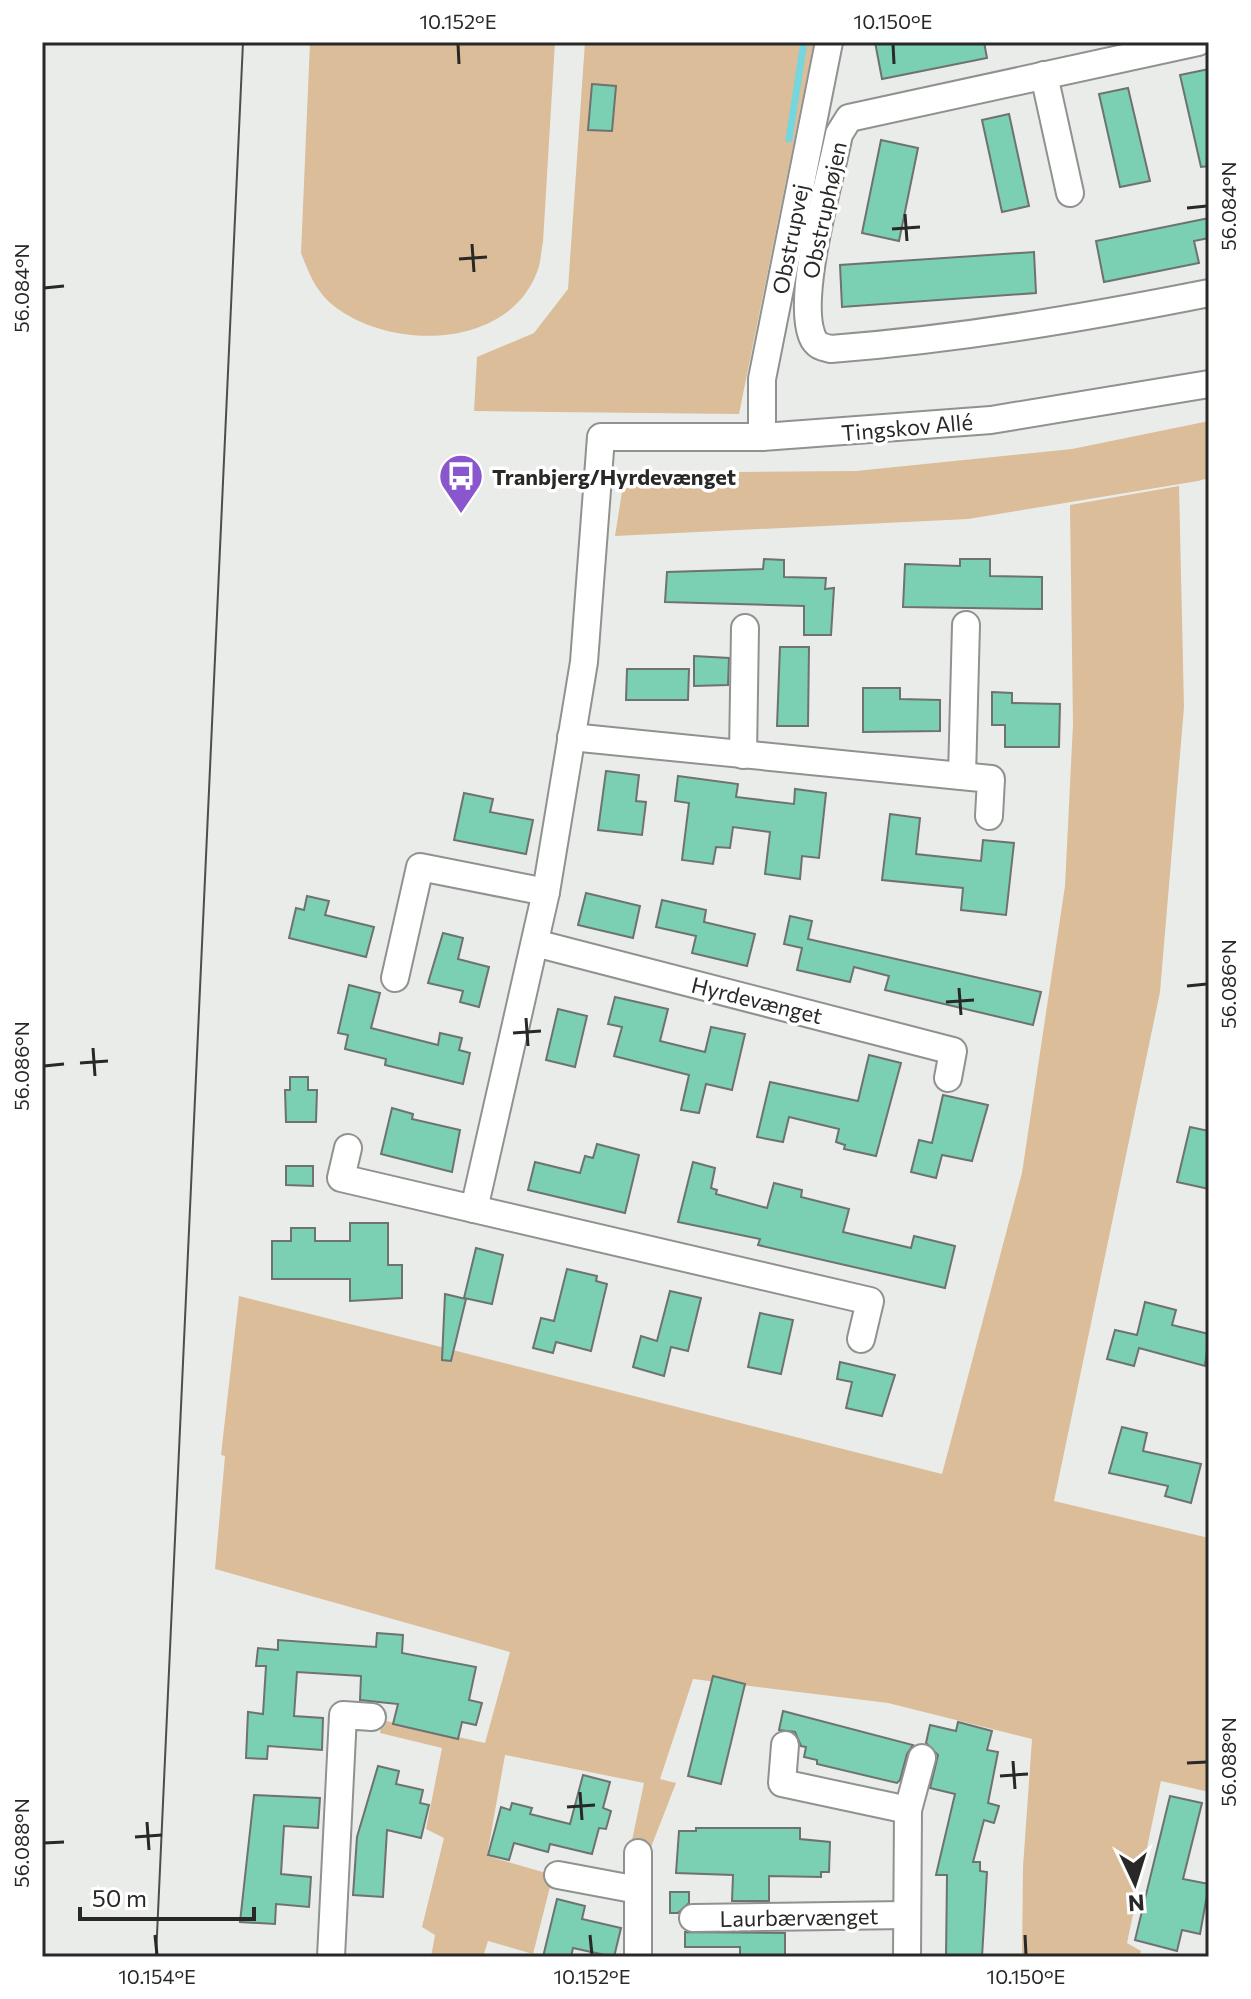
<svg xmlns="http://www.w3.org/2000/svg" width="1251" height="1999" font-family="Commissioner,sans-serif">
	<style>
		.green { fill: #dbbd99 }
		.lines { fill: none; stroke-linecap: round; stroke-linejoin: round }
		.stream { stroke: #75d6de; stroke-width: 7 }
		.building { fill: #7bcfb2; stroke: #6e7271; stroke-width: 2 }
		.minor-casing { stroke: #90928f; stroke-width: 30 }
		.minor { stroke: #fff; stroke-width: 26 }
		.tram { stroke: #4d4e4c; stroke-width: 2 }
		.ticks { fill: none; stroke: #282827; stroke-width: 3 }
		.labels { text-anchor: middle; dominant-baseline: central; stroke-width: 7; stroke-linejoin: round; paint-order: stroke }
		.street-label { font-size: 22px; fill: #282827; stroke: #fff }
		.poi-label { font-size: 22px; font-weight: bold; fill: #282827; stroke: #fff; text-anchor: start }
		.neatline { fill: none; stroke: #282827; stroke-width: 3 }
		.ticks-label { font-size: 20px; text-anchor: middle; fill: #282827 }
	</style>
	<rect width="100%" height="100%" fill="#eaece9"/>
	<g class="green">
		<path d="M310 42H555L543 242C541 251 541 263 537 272 507 352 383 351 328 301 314 287 308 271 301 253Z"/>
		<polygon points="585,42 814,42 739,414 474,411 477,357 534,333 568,289"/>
		<polygon points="1209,421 1209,478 1198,481 968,519 615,536 622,492 640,473 856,471 1072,449"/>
		<polygon points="1179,486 1184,707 1160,992 1054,1501 1209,1538 1209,1792 1161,1781 1127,1943 1141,1951 1139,1957 1022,1957 1023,1867 1032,1739 888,1703 693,1679 660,1779 676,1783 648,1855 630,1850 644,1783 505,1755 487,1856 553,1875 533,1954 488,1941 483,1957 431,1957 435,1935 422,1927 444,1838 426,1829 442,1748 380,1733 382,1720 485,1743 510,1652 215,1569 225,1456 221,1455 239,1296 942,1474 1022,1173 1065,886 1073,724 1070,505"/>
	</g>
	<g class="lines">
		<polyline class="stream" points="789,139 804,42"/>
	</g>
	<g class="building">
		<polygon points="875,42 984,42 987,58 882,79"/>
		<polygon points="1209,69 1209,166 1201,167 1180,75"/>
		<polygon points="592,84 616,86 612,131 588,130"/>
		<polygon points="1128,88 1150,181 1120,187 1099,94"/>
		<polygon points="1009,114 1029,206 1002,212 982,120"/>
		<polygon points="881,140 918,148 899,241 862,233"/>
		<polygon points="1209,218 1209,238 1194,241 1199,263 1104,282 1096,241"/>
		<polygon points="1034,252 1036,293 842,307 840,265"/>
		<polygon points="764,559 784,560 784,577 826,578 825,589 834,588 831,635 804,635 804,606 665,602 667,572 763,569"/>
		<polygon points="960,559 990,559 990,576 1042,577 1042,609 903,607 905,564 960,566"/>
		<polygon points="780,647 809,647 808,726 777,726"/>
		<polygon points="694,656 729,658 728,685 694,686"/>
		<polygon points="627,669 689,669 688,700 626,700"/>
		<polygon points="863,688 900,688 900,699 940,700 940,731 863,732"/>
		<polygon points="992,692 1012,693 1012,703 1060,704 1059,747 1005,747 1005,725 992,725"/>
		<polygon points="606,771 639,775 636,801 646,802 642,835 598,830"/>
		<polygon points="678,776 738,784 736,797 794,804 795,789 826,793 819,858 802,856 800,879 765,874 770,832 733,827 730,848 716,847 713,864 682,860 689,803 675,801"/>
		<polygon points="464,793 493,799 490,812 533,820 526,854 454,840"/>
		<polygon points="890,814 920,818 916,854 981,861 983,840 1014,843 1006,915 961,910 963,888 882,880"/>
		<polygon points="586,893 640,906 633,938 578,925"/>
		<polygon points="307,896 329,901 325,915 374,927 366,957 289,938 296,908 304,910"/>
		<polygon points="662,900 706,910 704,922 755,934 747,966 692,953 696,936 656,927"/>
		<polygon points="790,916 812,921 808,939 1041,992 1033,1025 885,990 889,976 854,967 850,982 797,970 802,948 784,944"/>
		<polygon points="443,933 463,938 458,959 489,967 479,1007 460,1002 463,991 428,983"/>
		<polygon points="349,985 380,993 371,1028 438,1045 440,1033 462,1038 459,1050 470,1053 463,1084 385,1065 386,1059 345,1049 348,1035 338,1033"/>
		<polygon points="615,997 668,1009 660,1041 705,1052 711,1027 745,1034 732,1090 706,1084 699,1113 681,1110 689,1075 614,1056 622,1027 608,1024"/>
		<polygon points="558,1009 587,1016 575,1067 546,1060"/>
		<polygon points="869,1055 901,1063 876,1156 844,1149 845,1145 836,1142 839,1129 789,1117 783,1142 757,1137 770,1082 858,1101"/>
		<polygon points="290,1077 308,1077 308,1090 317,1090 316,1122 286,1122 285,1090 290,1090"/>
		<polygon points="943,1095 988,1105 972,1161 942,1155 936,1178 911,1172 919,1140 932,1143"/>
		<polygon points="392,1108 413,1114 412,1119 460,1130 452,1172 381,1154"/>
		<polygon points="1190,1127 1209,1131 1209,1189 1177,1182"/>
		<polygon points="597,1144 639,1155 625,1213 528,1190 535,1162 580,1173 585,1156 593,1158"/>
		<polygon points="693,1162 715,1168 711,1188 717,1190 716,1194 767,1208 774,1183 802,1190 801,1197 849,1209 843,1232 911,1248 914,1236 955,1246 945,1288 758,1245 760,1239 678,1222"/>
		<polygon points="286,1166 313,1166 313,1186 286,1185"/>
		<polygon points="350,1223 388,1223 388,1265 402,1265 402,1298 350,1301 350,1279 272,1279 272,1241 291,1241 291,1228 315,1228 315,1241 350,1241"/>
		<polygon points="476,1248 503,1255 492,1304 464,1298"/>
		<polygon points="567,1269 597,1276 596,1281 607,1284 591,1351 556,1342 553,1353 533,1348 541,1318 554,1321"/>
		<polygon points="670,1291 701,1298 688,1351 671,1347 664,1376 633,1367 641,1336 657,1341"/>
		<polygon points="445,1294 466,1299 451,1361 442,1360"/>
		<polygon points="1145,1302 1176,1310 1172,1325 1209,1334 1205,1366 1139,1348 1134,1366 1107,1359 1115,1330 1137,1335"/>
		<polygon points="760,1313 793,1320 781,1374 748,1367"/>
		<polygon points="840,1362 895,1375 882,1416 846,1408 852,1382 837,1379"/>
		<polygon points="1122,1427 1147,1433 1143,1451 1201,1464 1191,1503 1165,1496 1168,1486 1109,1473"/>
		<polygon points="377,1633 403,1635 402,1653 476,1667 469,1700 482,1703 476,1725 462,1722 458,1739 393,1724 398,1704 360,1700 361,1676 297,1672 294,1716 323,1718 322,1750 268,1746 267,1759 246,1758 248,1712 263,1714 266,1666 256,1666 258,1648 278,1650 278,1640 376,1647"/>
		<polygon points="713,1676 745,1684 721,1784 688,1776"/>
		<polygon points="783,1711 913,1745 907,1754 900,1780 897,1783 817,1764 817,1760 804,1757 806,1747 801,1746 795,1732 779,1730"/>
		<polygon points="958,1722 992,1731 987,1750 998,1752 988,1803 999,1806 994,1823 984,1820 973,1862 980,1862 980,1871 987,1872 982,1957 946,1957 947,1875 936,1875 955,1794 930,1788 938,1755 926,1743 930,1725 956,1731"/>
		<polygon points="378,1766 399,1771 396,1784 423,1790 420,1803 429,1805 421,1838 387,1830 383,1897 353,1895 357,1837"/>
		<polygon points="583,1775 610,1782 603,1808 611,1811 606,1829 599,1828 592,1854 550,1844 548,1852 514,1843 509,1860 488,1855 501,1807 510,1810 512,1803 532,1808 530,1814 570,1824"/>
		<polygon points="254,1795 320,1798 318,1828 284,1826 281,1874 311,1877 309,1907 276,1904 275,1924 240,1922"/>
		<polygon points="1170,1796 1202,1803 1183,1879 1209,1884 1200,1934 1182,1930 1177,1951 1135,1940"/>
		<polygon points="696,1828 800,1828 800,1839 830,1842 829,1872 821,1872 821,1877 769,1876 769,1901 732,1901 733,1875 676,1873 679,1831 696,1831"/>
		<polygon points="670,1892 689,1892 689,1903 678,1913 670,1913"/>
		<polygon points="557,1899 585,1906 582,1919 621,1928 614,1957 573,1948 571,1957 543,1957"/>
		<polygon points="685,1932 785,1933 785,1957 740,1957 740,1947 685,1947"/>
	</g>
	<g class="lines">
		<g class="minor-casing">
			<g id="minor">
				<path d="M1198 42 849 118 839 134C830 180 796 295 812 336 816 346 822 347 831 349 959 339 1083 318 1209 293"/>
				<polyline points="1044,75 1070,193"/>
				<polyline points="762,437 762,379 829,42"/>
				<polyline points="571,737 991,779 989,816"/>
				<polyline points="743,755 745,628"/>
				<polyline points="962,776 966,625"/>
				<polyline points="535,943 953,1051 948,1078"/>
				<polyline points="395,978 420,867 546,892"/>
				<polyline points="348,1148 341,1178 870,1301 861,1339"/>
				<polyline points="474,1209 546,892 584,662 601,437 762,437 991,420 1209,384"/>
				<polyline points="785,1745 782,1783 908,1810"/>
				<polyline points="638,1853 638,1957"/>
				<polyline points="558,1875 638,1890"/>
				<polyline points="693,1918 906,1915"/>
				<polyline points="331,1957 343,1715 372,1717"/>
				<polyline points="907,1957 908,1810 922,1758"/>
			</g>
		</g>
		<use href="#minor" class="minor"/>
		<polyline class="tram" points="156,1957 243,42"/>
	</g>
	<path class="ticks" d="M458 44 459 64M893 44 894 64M1187 208 1207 206M905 214 907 241M892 229 920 227M472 244 474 272M459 259 487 257M44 288 64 286M1187 986 1207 984M959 988 961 1015M946 1002 974 1000M526 1018 528 1046M513 1033 541 1031M93 1048 95 1076M80 1063 108 1061M44 1066 64 1064M1013 1761 1015 1789M1187 1763 1207 1762M1000 1776 1028 1774M580 1792 582 1820M567 1807 595 1805M147 1822 149 1850M135 1837 162 1835M44 1843 64 1842M155 1935 157 1955M590 1935 592 1955M1025 1935 1026 1955"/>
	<defs>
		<g id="bus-pin" transform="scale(2.3)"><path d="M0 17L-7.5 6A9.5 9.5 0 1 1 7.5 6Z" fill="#8a56ce" stroke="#fff"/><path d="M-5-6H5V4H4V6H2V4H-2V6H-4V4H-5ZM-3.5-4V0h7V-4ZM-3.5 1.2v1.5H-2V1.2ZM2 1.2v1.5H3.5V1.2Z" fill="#fff"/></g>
	</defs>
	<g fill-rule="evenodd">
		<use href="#bus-pin" x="461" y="476"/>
	</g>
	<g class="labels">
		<g class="street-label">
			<text transform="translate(824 210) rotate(-78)">Obstruphøjen</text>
			<text transform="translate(790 239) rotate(-79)">Obstrupvej</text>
			<text transform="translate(907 427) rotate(-5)">Tingskov Allé</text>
			<text transform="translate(757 1000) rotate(14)">Hyrdevænget</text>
			<text transform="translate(799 1917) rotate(-1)">Laurbærvænget</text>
		</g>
		<g class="poi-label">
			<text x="492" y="476">Tranbjerg/Hyrdevænget</text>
		</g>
	</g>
	<rect width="1251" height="1999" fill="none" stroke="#ffffff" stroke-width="88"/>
	<g transform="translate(1135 1883) rotate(176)" stroke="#ffffff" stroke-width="6" paint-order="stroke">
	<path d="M0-6L14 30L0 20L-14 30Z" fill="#282827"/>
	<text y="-12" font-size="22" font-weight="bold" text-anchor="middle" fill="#282827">N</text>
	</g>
	<path d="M80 1907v12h174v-12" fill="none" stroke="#282827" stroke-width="4"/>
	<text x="92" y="1907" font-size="24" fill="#282827" stroke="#ffffff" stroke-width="6" paint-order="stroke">50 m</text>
	<rect x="44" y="44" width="1163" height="1911" class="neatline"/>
	<g class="ticks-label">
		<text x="458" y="29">10.152°E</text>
		<text x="893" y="29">10.150°E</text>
		<text transform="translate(1229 206) rotate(-90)" y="7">56.084°N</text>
		<text transform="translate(22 288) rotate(-90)" y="7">56.084°N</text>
		<text transform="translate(1229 984) rotate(-90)" y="7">56.086°N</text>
		<text transform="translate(22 1066) rotate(-90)" y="7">56.086°N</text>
		<text transform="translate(1229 1762) rotate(-90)" y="7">56.088°N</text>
		<text transform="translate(22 1843) rotate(-90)" y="7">56.088°N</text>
		<text x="157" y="1984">10.154°E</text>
		<text x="592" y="1984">10.152°E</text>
		<text x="1026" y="1984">10.150°E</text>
	</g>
</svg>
